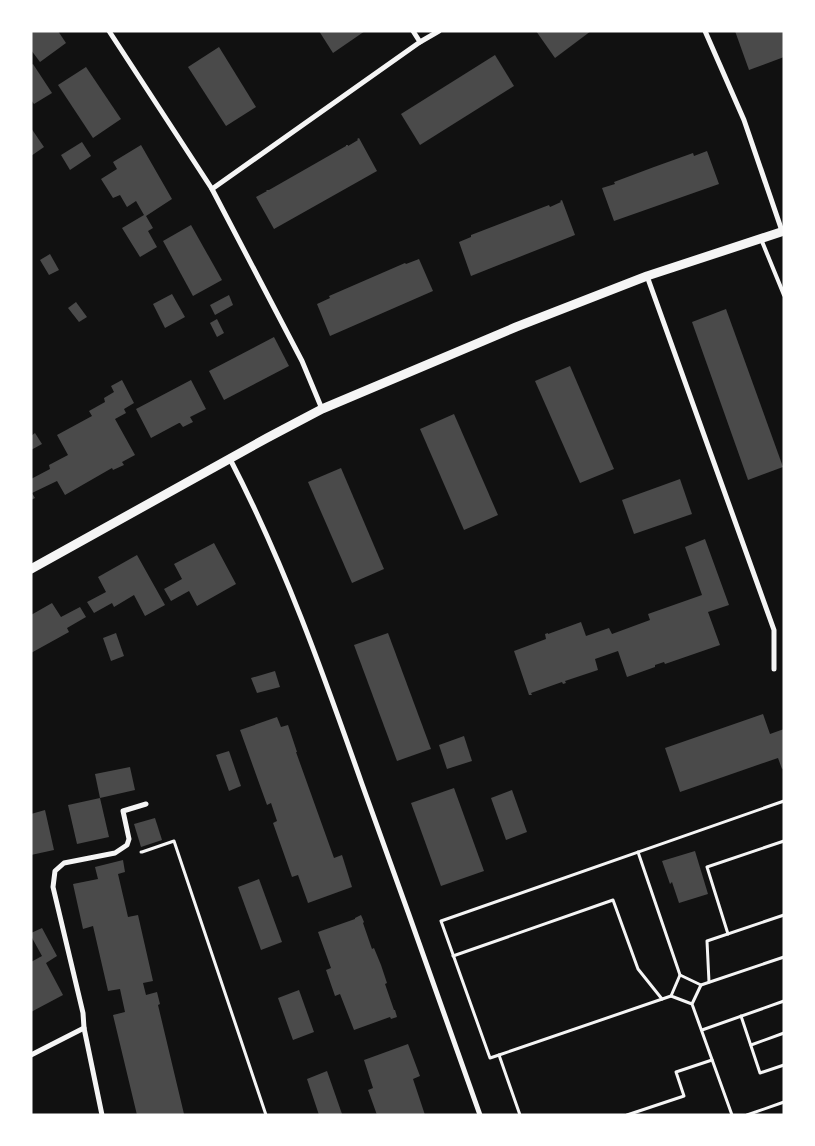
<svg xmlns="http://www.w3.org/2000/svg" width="815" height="1146" font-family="'Fira Sans Condensed',sans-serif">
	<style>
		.building { fill: #4a4a4a }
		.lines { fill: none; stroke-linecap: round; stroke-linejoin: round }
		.path { stroke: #f5f5f5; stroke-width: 3 }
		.service { stroke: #f5f5f5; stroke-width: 4 }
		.minor { stroke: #f5f5f5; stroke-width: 5 }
		.tertiary { stroke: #f5f5f5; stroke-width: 9 }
	</style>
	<rect width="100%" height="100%" fill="#111"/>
	<g class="building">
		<polygon points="31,31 58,31 66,43 40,62 31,50"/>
		<polygon points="319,31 365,31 333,53"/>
		<polygon points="536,31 591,31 555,58"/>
		<polygon points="735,31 784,31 784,57 749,70"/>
		<polygon points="219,47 256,107 226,126 188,67"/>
		<polygon points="495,55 514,86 420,145 401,114"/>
		<polygon points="33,64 52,93 34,104 31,100 31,65"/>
		<polygon points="86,67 121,119 93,138 58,85"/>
		<polygon points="31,128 44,147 31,156"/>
		<polygon points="359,138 377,171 274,229 256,197 267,191 266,190 269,190 346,146 346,145 348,145 348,146 358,140 357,139"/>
		<polygon points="82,142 91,156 70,170 61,155"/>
		<polygon points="141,145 172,199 146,216 153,228 148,231 157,247 140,257 122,228 144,215 136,201 127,207 120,195 113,198 101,179 117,169 113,162"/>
		<polygon points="707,151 719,184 614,221 602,188 615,184 614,182 654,167 693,153 694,156"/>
		<polygon points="562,200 575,235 471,276 459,242 471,237 471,235 549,205 550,207 561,202 560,201"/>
		<polygon points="191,225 222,280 193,296 163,241"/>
		<polygon points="50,254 59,270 49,275 40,260"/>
		<polygon points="419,259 433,291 330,336 317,304 330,298 329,296 405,263 406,264"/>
		<polygon points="172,294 185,317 165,328 153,304"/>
		<polygon points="229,295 233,305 215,315 210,305"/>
		<polygon points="76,302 87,317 79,322 68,308"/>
		<polygon points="726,309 783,467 748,480 692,322"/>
		<polygon points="217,319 224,333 217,337 210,323"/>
		<polygon points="274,337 289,366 224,400 209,371"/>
		<polygon points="570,366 614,469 580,483 535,381"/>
		<polygon points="122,380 134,403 124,409 126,413 115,419 135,455 122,462 124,465 113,470 112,468 105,472 65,495 57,481 32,493 35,498 31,500 31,479 50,469 49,465 68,455 57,435 92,416 89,411 105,402 104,398 114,392 111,386"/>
		<polygon points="191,380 206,409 190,417 193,422 183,427 180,423 179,423 151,438 136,409"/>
		<polygon points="454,414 498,515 464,530 420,429"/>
		<polygon points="35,433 42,444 31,450 31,436"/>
		<polygon points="341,468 384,569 352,583 308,482"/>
		<polygon points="680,479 692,514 634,534 622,500"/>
		<polygon points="705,539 729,605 708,612 720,645 665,664 664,662 655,665 655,667 627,677 618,651 595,659 598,670 565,681 566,683 563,684 562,682 531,693 532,695 529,695 514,651 546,639 545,634 548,633 548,634 581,622 586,636 609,628 612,634 650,620 648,614 702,595 685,547"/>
		<polygon points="214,543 236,584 197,606 189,591 171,601 164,589 182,579 174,564"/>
		<polygon points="137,555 165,605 145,616 134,595 114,607 112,603 94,613 87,602 106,592 98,577"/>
		<polygon points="52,603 61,617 80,607 86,617 67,628 69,632 31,653 31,615"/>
		<polygon points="116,633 124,656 111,661 103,638"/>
		<polygon points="388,633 431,749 397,761 354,645"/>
		<polygon points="275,671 280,687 257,693 251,678"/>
		<polygon points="763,714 770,734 784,729 784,768 782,769 778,758 680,792 665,748"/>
		<polygon points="277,717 281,727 288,725 297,752 296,752 334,858 342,855 352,887 308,903 298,875 292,877 273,823 277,821 271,803 267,805 240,730"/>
		<polygon points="464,736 472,761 447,769 439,745"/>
		<polygon points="229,751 241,786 229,791 216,755"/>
		<polygon points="130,767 135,790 100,798 95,774"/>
		<polygon points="454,788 484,871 441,886 411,803"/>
		<polygon points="512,790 527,832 506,840 491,798"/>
		<polygon points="100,798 109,837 77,844 68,805"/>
		<polygon points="45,810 54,850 31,855 31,814"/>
		<polygon points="155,818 162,840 141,847 134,824"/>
		<polygon points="695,851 708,894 679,903 672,882 670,884 662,861"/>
		<polygon points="123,860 125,872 118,874 128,917 138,915 153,981 143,983 146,995 157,992 160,1004 158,1005 184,1114 179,1115 137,1115 113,1015 125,1012 120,989 108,991 93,926 83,929 73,884 98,879 95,867"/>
		<polygon points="259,879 282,942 261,950 238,887"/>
		<polygon points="361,915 364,922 363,923 372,949 374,948 381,965 387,983 385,984 394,1010 395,1010 397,1017 391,1019 390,1017 354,1030 340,994 335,996 326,970 331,968 318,932 355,919 355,918"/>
		<polygon points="42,928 57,956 46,963 63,995 31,1012 31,962 42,956 31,936 31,933"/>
		<polygon points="299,990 314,1032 293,1040 278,998"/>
		<polygon points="408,1044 420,1076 413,1079 425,1115 377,1115 368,1090 373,1088 364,1060"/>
		<polygon points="327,1071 342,1114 340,1115 319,1115 307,1079"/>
	</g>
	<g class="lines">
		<g class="path">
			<polyline points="141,852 142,852 174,841 266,1115"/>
			<polyline points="638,852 680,975"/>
			<polyline points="728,934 707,867 784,841"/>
			<polyline points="453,956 613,900 638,969 662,999"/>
			<polyline points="709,982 707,941 784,915"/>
			<polyline points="701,985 784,957"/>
			<polyline points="692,1004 671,996 680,975 701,985 692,1004 732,1115"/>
			<polyline points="741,1016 760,1073 784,1065"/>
			<polyline points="702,1030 784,1001"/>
			<polyline points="751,1045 784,1033"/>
			<polyline points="499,1055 671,996"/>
			<polyline points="520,1115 499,1055 490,1058 441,921 784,801"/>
			<polyline points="627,1115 684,1096 676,1072 712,1060"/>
			<polyline points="747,1115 784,1102"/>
		</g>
		<polyline class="service" points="761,239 784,295"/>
		<g class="minor">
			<polyline points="109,31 212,189 302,361 322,409"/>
			<polyline points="413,31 420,42"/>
			<polyline points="705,31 744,120 782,231"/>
			<polyline points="212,189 420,42 439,31"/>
			<polyline points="647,276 774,630 774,669"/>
			<path d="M230 459C284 563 323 673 362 784 402 894 441 1005 480 1115"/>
			<polyline points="31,1055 84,1028"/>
			<polyline points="102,1115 84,1028 83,1013 53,887 55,871 64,863 115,853 127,845 129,839 123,811 146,804"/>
		</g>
		<polyline class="tertiary" points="31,569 267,438 322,409 516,327 647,276 784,231"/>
	</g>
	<rect width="815" height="1146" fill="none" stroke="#ffffff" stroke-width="65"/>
</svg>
